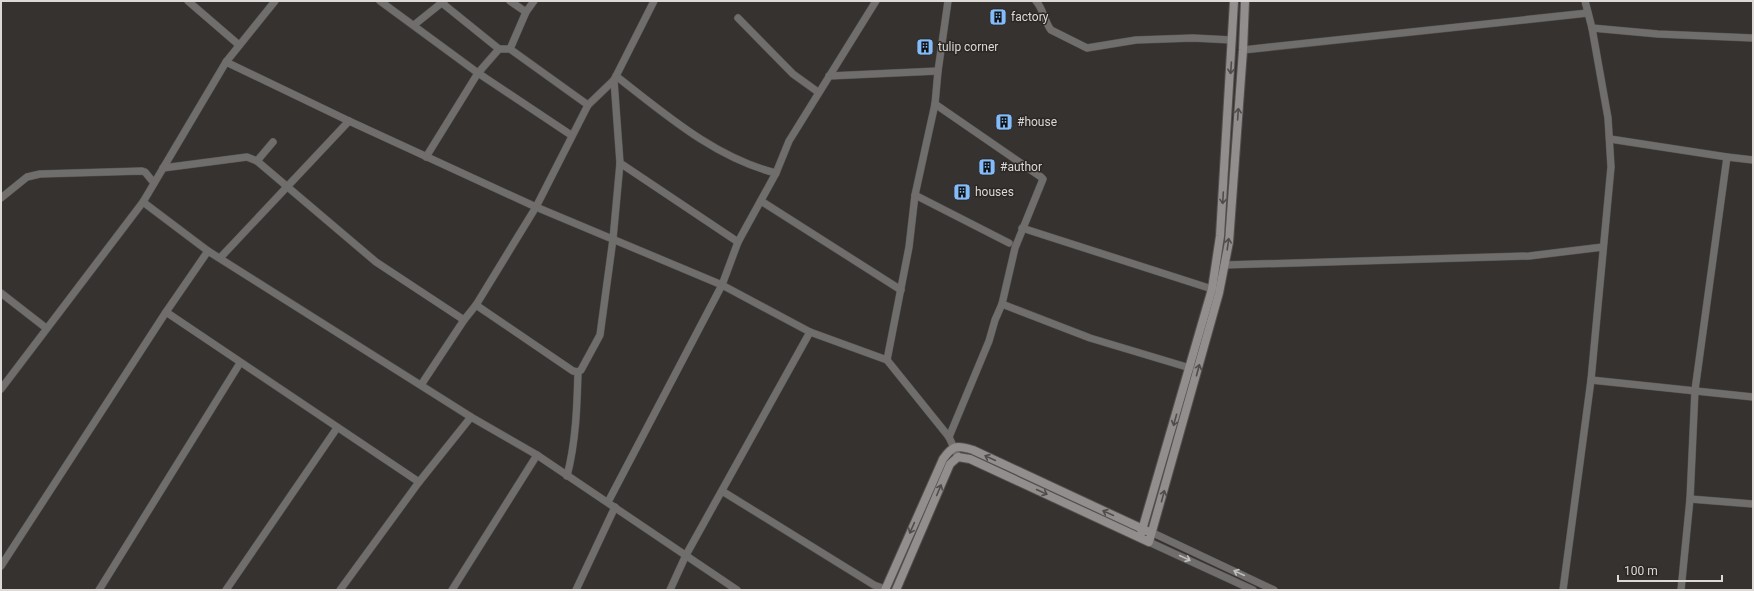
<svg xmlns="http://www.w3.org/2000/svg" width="1754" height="591" font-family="Roboto,sans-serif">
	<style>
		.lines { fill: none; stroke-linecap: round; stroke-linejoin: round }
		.street-casing { stroke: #54504d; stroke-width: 8 }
		.secondary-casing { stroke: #54504d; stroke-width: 10 }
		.street { stroke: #706e6d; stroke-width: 7 }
		.secondary { stroke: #938e8e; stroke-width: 8 }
		.oneway { stroke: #504c4a }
		.oneway2 { stroke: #c1bebc }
		.labels { text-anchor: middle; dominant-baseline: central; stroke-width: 3; stroke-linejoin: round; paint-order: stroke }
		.poi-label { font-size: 12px; fill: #dcd9d7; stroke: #2c2825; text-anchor: start }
	</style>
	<rect width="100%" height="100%" fill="#36322f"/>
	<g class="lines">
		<g class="street-casing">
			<g id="street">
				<polyline points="188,1 239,45"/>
				<polyline points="380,1 478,73 571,135"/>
				<polyline points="510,1 526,12"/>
				<path d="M1036 1C1044 10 1044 21 1051 30L1087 48 1136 40 1193 38 1232 40"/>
				<polyline points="442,3 499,49"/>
				<polyline points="738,18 793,74 818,92"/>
				<polyline points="414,25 444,1"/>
				<polyline points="1592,28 1658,34 1753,38"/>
				<polyline points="510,49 588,105"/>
				<polyline points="1243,50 1588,13"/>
				<polyline points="226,62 349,121 536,207 722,285 810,332 887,360 949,437 958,457"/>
				<path d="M616 76C665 114 715 158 776 173"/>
				<polyline points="829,76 938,71"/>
				<polyline points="935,104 1041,177 1043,179 1015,248 1002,304 995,320 989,341 949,437"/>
				<polyline points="1610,139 1727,157 1753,160"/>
				<polyline points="426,157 478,73 499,49 510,49 526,12 534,1"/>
				<polyline points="257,161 376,262 464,320"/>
				<polyline points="620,163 738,242"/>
				<polyline points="163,168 247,157 257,161 273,142"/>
				<polyline points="915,195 1009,243"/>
				<polyline points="1,198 27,177 40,174 142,171 145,172 154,183"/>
				<polyline points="761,201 901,290"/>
				<polyline points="143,202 208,251 471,417 537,455 737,590"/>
				<polyline points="1022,228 1212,289"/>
				<polyline points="220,258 349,121"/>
				<polyline points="1224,265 1529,256 1603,247"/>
				<polyline points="1,293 46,328"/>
				<polyline points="1002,304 1090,338 1190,368"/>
				<polyline points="476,305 573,371 578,372"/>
				<polyline points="166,312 419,482"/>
				<polyline points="887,360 909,247 915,195 935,104 938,71 948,1"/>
				<polyline points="1591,380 1753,397"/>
				<polyline points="421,385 464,320 476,305 536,207 588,105 614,80 654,1"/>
				<polyline points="1,389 143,202 226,62 275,1"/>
				<path d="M567 476C576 441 577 407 578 372L581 370 600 335 613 239 620 163 614 80"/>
				<polyline points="722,491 874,585 885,589"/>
				<polyline points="1690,499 1753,504"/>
				<polyline points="608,502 722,285 738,242 776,173 789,141 876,1"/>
				<polyline points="1153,533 1274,590"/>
				<polyline points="1149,542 1253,590"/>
				<polyline points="1,566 166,312 208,251"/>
				<polyline points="99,590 240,363"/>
				<polyline points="226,590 337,428"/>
				<polyline points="340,590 419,482 471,417"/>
				<polyline points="452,590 537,455"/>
				<polyline points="576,590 615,507"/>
				<polyline points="670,590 686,555 810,332"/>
				<polyline points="1563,590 1591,380 1611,167 1608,118 1592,28 1585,1"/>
				<polyline points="1681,590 1690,499 1695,390 1727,157"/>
			</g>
		</g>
		<g class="secondary-casing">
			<g id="secondary">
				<polyline points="1140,537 1212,289 1220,236 1234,1"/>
				<path d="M885 590 943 459C953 445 956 445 973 450L1147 531"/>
				<polyline points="896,590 950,464 958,457 970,459 1149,542 1219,293 1229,242 1243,50 1245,1"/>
			</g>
		</g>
		<use href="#street" class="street"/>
		<use href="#secondary" class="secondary"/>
	</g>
	<defs><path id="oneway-shaft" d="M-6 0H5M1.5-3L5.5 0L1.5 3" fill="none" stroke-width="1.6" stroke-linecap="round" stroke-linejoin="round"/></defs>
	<g class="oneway">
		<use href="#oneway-shaft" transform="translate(1231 68) rotate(94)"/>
		<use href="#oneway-shaft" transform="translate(1238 114) rotate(-86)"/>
		<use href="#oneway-shaft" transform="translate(1223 198) rotate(93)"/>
		<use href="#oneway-shaft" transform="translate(1228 244) rotate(-82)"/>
		<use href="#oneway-shaft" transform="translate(1198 370) rotate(-75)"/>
		<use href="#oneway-shaft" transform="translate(1175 420) rotate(106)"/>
		<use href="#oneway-shaft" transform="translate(990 458) rotate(-155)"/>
		<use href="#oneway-shaft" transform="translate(939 490) rotate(-67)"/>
		<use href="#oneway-shaft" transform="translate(1042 492) rotate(25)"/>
		<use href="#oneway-shaft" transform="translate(1163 496) rotate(-75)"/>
		<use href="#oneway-shaft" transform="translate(1108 513) rotate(-155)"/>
		<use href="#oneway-shaft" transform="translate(912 528) rotate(114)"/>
	</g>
	<g class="oneway2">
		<use href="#oneway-shaft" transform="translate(1185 558) rotate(25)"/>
		<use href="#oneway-shaft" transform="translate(1239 573) rotate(-155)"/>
	</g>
	<defs>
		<g id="building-square" transform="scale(0.9)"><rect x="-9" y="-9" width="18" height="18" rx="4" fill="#84bcfb" stroke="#2c2825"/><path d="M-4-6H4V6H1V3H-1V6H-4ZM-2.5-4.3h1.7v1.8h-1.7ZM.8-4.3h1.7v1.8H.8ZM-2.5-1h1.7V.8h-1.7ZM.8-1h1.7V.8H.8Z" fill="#111"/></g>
	</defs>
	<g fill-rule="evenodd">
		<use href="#building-square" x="998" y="17"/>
		<use href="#building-square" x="925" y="47"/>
		<use href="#building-square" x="1004" y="122"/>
		<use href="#building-square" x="987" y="167"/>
		<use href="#building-square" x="962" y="192"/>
	</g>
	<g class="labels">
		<g class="poi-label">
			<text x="1011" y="17">factory</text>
			<text x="938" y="47">tulip corner</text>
			<text x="1017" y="122">#house</text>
			<text x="1000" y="167">#author</text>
			<text x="975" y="192">houses</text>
		</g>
	</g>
	<rect width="1754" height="591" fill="none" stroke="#dcd9d7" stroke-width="4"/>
	<path d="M1618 575v6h104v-6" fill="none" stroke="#dcd9d7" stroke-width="2"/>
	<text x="1624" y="575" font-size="12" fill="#dcd9d7" stroke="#2c2825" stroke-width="3" paint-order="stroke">100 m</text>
</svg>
